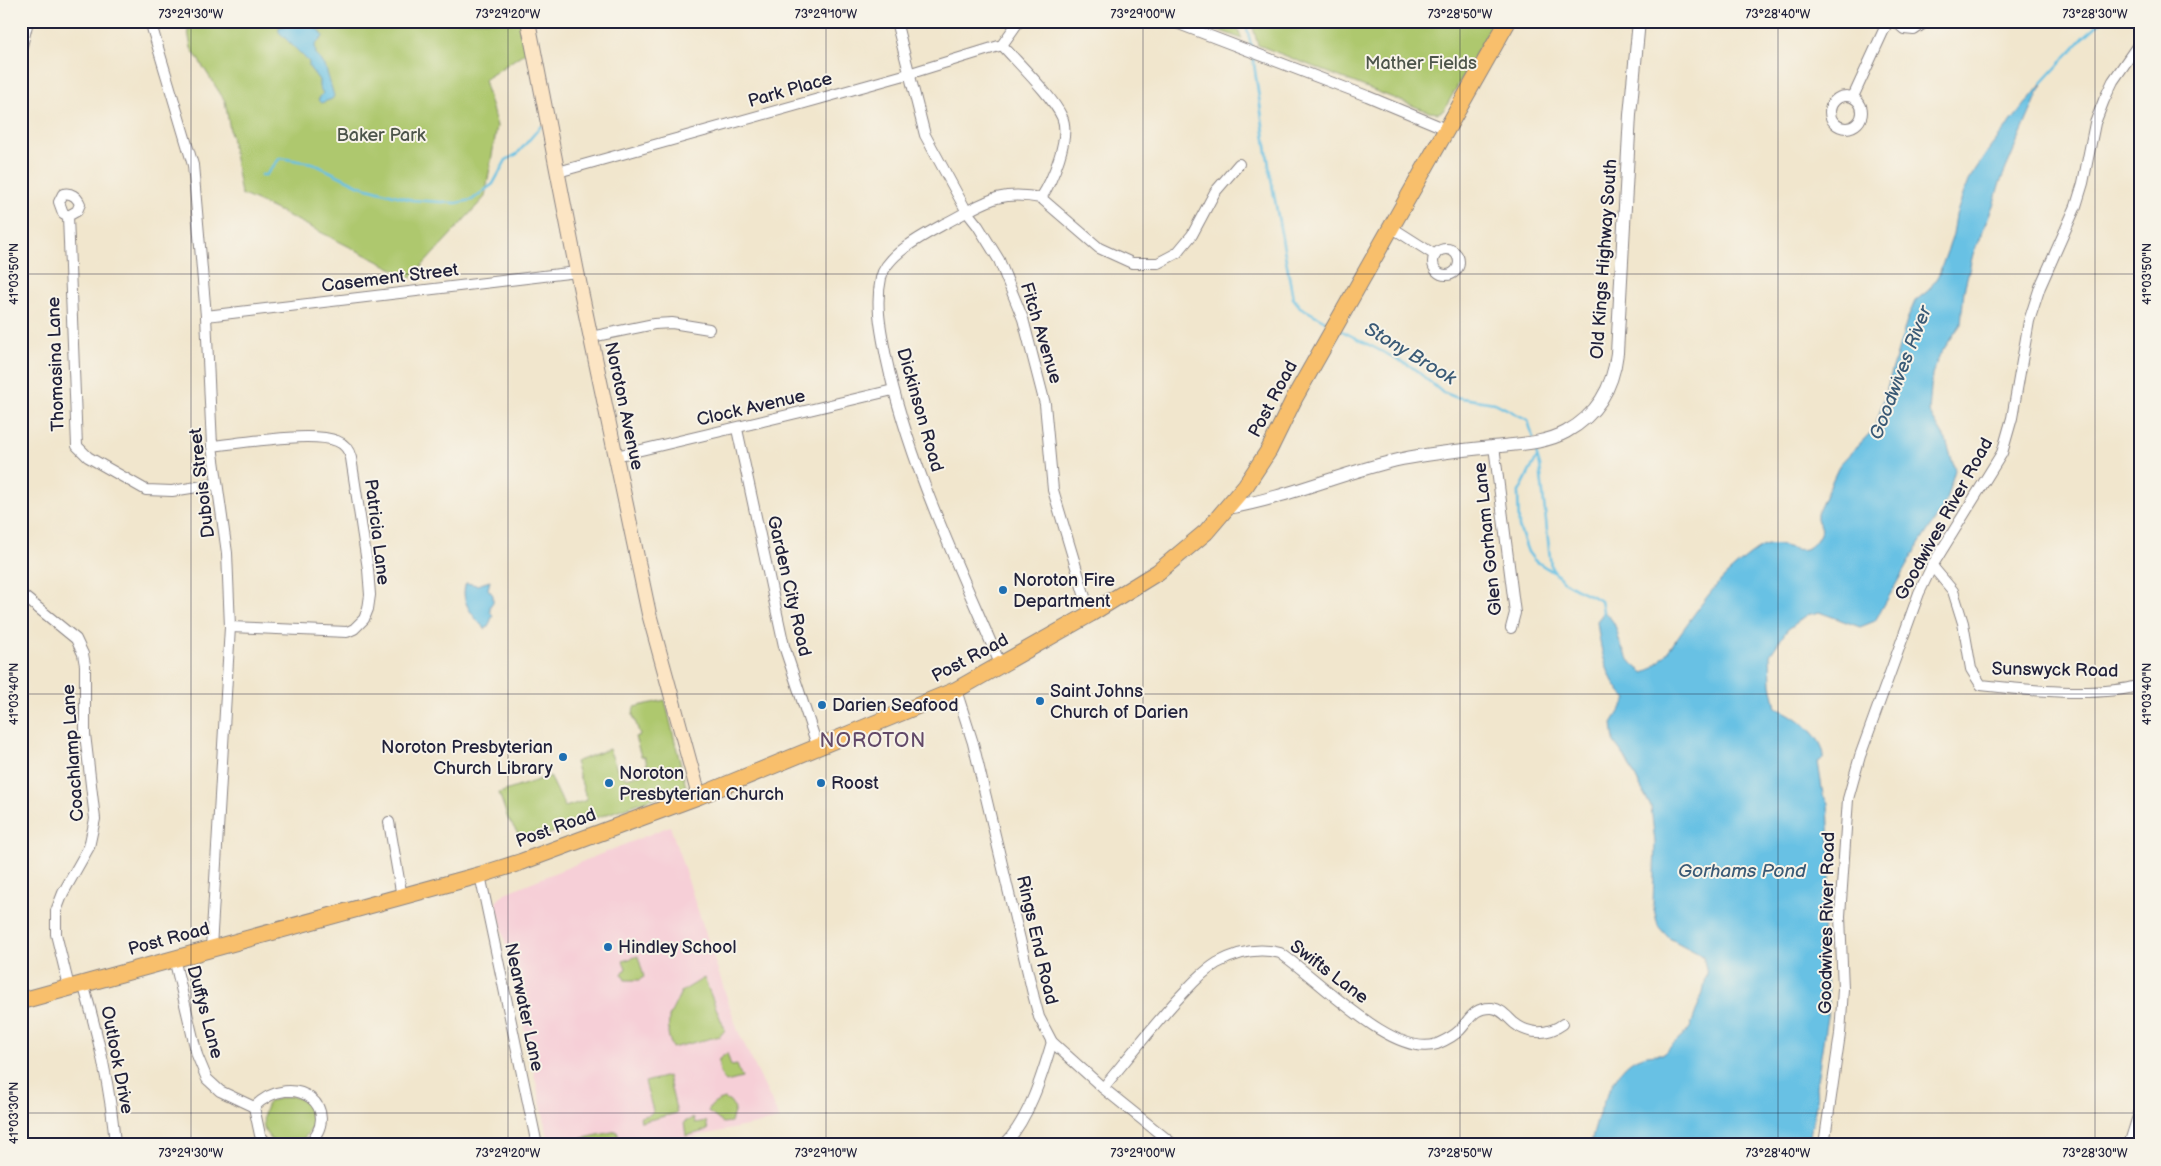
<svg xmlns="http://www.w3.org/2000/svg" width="2161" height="1166" font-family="'Balsamiq Sans',sans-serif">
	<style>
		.built { fill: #f6cfd7 }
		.green { fill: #aec86e; stroke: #687554 }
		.water { fill: #67c1e4; stroke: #447290 }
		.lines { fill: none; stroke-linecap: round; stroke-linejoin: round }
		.stream { stroke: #67c1e4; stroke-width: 2.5 }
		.minor-casing { stroke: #8a8484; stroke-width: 12 }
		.tertiary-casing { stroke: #8a8484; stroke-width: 14 }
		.secondary-casing { stroke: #8a8484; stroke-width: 16 }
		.primary-casing { stroke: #8a8484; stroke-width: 18 }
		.minor { stroke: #fff; stroke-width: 10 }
		.tertiary { stroke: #fff; stroke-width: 12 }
		.secondary { stroke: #fce5c4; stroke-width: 14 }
		.primary { stroke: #f8bf6c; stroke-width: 16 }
		.ticks { fill: none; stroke: #22223b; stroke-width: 1; stroke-opacity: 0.45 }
		.poi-dot { fill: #1f6fb2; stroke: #f7f3e8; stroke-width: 2 }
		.labels { text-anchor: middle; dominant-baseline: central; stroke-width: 4; stroke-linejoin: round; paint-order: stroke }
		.park-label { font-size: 18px; fill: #4c544a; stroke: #f7f3e8 }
		.street-label { font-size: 18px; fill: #22223b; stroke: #f7f3e8 }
		.poi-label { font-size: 18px; fill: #22223b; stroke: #f7f3e8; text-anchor: start }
		.water-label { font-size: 19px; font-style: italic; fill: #3a5a76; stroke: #f7f3e8 }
		.quarter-label { font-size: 20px; letter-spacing: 1px; fill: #634a69; stroke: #f7f3e8 }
		.neatline { fill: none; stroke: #22223b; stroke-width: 2 }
		.ticks-label { font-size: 12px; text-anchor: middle; fill: #22223b }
	</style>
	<rect width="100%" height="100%" fill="#f7f3e8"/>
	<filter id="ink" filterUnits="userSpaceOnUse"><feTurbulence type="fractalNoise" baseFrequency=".02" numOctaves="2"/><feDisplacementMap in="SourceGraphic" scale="10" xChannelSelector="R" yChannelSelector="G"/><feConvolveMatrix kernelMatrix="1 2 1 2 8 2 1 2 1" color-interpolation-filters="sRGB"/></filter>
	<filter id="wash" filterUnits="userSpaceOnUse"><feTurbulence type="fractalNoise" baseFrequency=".0096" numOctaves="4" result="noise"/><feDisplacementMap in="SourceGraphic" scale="20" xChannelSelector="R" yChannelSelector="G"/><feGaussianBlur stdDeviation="1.12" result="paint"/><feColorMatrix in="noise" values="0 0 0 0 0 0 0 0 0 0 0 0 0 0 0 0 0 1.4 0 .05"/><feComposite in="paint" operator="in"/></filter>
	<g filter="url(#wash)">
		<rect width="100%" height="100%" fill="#f1e6cd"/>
		<polygon class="built" points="670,826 738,1031 780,1119 655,1145 550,1145 496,902 505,893"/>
		<g class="green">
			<polygon points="186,21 521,21 530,49 484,80 497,126 485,197 411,278 277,210 241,194 225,101 191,48"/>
			<polygon points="1195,21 1235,21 1242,39"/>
			<polygon points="1251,21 1494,21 1444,110 1438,113 1429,112 1258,45"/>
			<polygon points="665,700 686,787 549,834 519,835 508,819 499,793 550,776 565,807 587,800 575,762 609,749 619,774 626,778 645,773 647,764 645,757 641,756 635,737 640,735 633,715 634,707"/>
			<polygon points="638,956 644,977 639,980 625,980 622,974 626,968 623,961"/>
			<polygon points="704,978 725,1030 720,1036 672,1048 668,1034 669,1017 681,992"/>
			<path d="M727 1053 731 1066 737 1065 742 1078 726 1082C720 1075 718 1068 719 1059Z"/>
			<polygon points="668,1076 677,1113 641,1122 640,1117 649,1115 653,1111 645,1082"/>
			<path d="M290 1096C343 1107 296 1166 269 1137 260 1125 263 1114 269 1101Z"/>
			<path d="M725 1099 730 1102 735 1109 731 1122 723 1123 708 1112C710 1104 718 1101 725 1099Z"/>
			<polygon points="694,1118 695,1123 706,1121 708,1130 686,1136 684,1122"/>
			<polygon points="617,1131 621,1145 580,1145 579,1139"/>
		</g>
		<g class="water">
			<polygon points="288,21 306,21 321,32 323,37 315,45 316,54 326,69 334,96 332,99 321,103 318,100 323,93 319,87 319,80 309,67 309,62 279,32 279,27 285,26"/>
			<path d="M2043 82 1999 185 1994 203 1973 254 1964 290 1961 324 1939 356 1932 374 1929 412 1946 440 1955 470 1944 506 1916 549 1875 621 1860 627 1819 612 1807 615 1787 630 1770 655 1771 684 1776 708C1794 714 1825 737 1824 758L1818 762 1823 795 1828 803 1831 871 1820 956 1828 989 1829 1004 1816 1087 1817 1100 1808 1145H1591C1594 1122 1611 1077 1629 1063 1639 1055 1650 1054 1663 1054L1690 1028 1703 992 1707 973 1703 956 1669 938 1658 926 1653 905 1655 843 1651 807 1625 757 1614 742 1612 723 1627 699C1606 681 1600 647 1597 621L1604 612C1620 625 1615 634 1623 650 1627 659 1636 668 1644 673 1661 665 1672 645 1682 631 1698 609 1713 586 1733 569 1741 562 1759 546 1768 545 1790 541 1807 566 1822 529L1817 520V514L1840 464 1875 428 1907 320 1915 301 1929 290 1939 274 1953 235 1956 215 1968 181 1990 148Z"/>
			<path d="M490 581 488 589 493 595V602L490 606V612L493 615 488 627 485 629C473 616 459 601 466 583L477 585Z"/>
		</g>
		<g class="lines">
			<g class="stream">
				<polyline points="1245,21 1252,49"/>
				<polyline points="1253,57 1270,173 1293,298 1300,307 1329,323"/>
				<polyline points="2042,83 2084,37 2102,21"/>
				<polyline points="261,175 266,175 280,158 312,163 360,186 412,200 456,203 472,200 493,184 506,160 517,154 541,126"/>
				<polyline points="1340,330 1412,367 1442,392 1455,397 1495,403 1528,420 1533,438"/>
				<path d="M1534 446 1540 466 1551 567C1562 586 1584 591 1601 601L1604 616"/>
				<polyline points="1536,459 1518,494 1519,527 1528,552 1534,560 1553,572"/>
			</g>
		</g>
	</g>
	<g filter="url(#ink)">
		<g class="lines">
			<g class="minor-casing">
				<g id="minor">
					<polyline points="150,21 193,165 206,316 212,446 227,553 230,627 211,948"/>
					<polyline points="896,21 925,135 967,212 978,226 999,260 1023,319 1045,404 1053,490 1090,614"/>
					<polyline points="1171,21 1367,96 1446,129"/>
					<polyline points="1895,21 1904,29 1914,30 1927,21"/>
					<path d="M1002 45C1018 63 1053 97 1062 117 1071 137 1052 181 1041 198L1099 248 1132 263H1158L1177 253 1192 235 1215 192 1239 164"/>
					<polyline points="21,50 28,21"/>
					<circle cx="1846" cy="112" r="16"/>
					<polyline points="1853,97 1888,21"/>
					<polyline points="558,172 908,74 1002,45 1019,21"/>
					<path d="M68 216 77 211 80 204C77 197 71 192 63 194L59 202 63 213 68 216 77 446 88 457 146 490 172 491 216 484"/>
					<polyline points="1391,227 1435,255"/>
					<circle cx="1446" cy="262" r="13"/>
					<polyline points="206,316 577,272"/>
					<polyline points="591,337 654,324 672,323 709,329"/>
					<polyline points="737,429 784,646 818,748"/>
					<path d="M212 446C241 443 312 431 337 441 345 444 349 450 351 458L368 569 370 595 368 609 364 619 354 629 347 632 230 627"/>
					<polyline points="1494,446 1515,613 1511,628"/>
					<polyline points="616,456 893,390"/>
					<path d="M1932 566 1953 591 1963 623 1971 669 1981 685C2024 690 2100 698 2140 685"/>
					<polyline points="21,594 76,639 83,654 85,665 85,734 95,819 89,847 63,893 56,911 56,934 69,987"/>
					<path d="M1001 666C958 565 909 465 886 357 881 331 875 305 881 278 886 254 926 234 946 223 983 204 997 189 1041 198"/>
					<polyline points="956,690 973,743 1034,998 1039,1017 1052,1042 1103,1088 1174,1145"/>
					<polyline points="389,822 402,897"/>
					<polyline points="480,875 537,1145"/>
					<polyline points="174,958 197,1055 207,1079 220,1091 254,1107"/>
					<path d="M83 983C98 1036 111 1089 115 1145"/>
					<path d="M1103 1088C1127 1059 1150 1030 1175 1002 1188 988 1201 973 1217 963 1237 952 1258 947 1280 953 1317 977 1392 1059 1437 1044 1444 1041 1454 1036 1460 1030 1470 1019 1474 1007 1492 1008 1502 1009 1507 1017 1514 1023 1529 1035 1548 1035 1563 1024"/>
					<path d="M254 1107C295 1067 346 1110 307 1145"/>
					<polyline points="254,1107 260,1135 268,1145"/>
					<path d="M1004 1145C1029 1119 1042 1076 1052 1042"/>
					<polyline points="1824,1145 1840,1034 1843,989 1840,916 1848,799 1860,756 1919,593 1932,566 2002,453 2012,418 2029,321 2040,287 2076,206 2083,183 2095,123 2104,100 2113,81 2140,42"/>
					<polyline points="2129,1145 2140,1110"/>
				</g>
			</g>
			<g class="tertiary-casing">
				<path id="tertiary" d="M1227 508C1287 498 1343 472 1402 459 1432 453 1462 450 1492 447 1516 444 1544 444 1566 432 1597 415 1613 388 1617 353L1630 115 1639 21"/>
			</g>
			<g class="secondary-casing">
				<polyline id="secondary" points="528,21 577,272 649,614 699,796"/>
			</g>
			<g class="primary-casing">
				<polyline id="primary" points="21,1001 480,875 521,862 699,796 956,690 1090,614 1158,572 1206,532 1246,485 1269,450 1295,397 1508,21"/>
			</g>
			<use href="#minor" class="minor"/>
			<use href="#tertiary" class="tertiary"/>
			<use href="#secondary" class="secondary"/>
			<use href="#primary" class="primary"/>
		</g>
	</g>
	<path class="ticks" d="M191 21V1145M508 21V1145M826 21V1145M1143 21V1145M1460 21V1145M1778 21V1145M2095 21V1145M21 274H2140M21 694H2140M21 1113H2140"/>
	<g class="poi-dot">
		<circle cx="1003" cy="590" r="5"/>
		<circle cx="1040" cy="701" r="5"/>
		<circle cx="822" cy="705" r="5"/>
		<circle cx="563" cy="757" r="5"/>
		<circle cx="609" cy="783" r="5"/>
		<circle cx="821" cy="783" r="5"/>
		<circle cx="608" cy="947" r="5"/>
	</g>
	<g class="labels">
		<g class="park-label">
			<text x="1421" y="63">Mather Fields</text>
			<text x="381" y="135">Baker Park</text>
		</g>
		<g class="street-label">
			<text transform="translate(790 90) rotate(-16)">Park Place</text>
			<text transform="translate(1604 259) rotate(-86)">Old Kings Highway South</text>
			<text transform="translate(390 278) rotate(-7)">Casement Street</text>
			<text transform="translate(1041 333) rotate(73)">Fitch Avenue</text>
			<text transform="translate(56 364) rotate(-92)">Thomasina Lane</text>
			<text transform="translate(1273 399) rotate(-62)">Post Road</text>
			<text transform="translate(624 406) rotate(78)">Noroton Avenue</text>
			<text transform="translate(751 408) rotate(-13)">Clock Avenue</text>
			<text transform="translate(920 410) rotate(74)">Dickinson Road</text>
			<text transform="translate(202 483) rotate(-97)">Dubois Street</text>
			<text transform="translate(1944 519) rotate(-61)">Goodwives River Road</text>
			<text transform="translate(377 532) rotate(83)">Patricia Lane</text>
			<text transform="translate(1488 539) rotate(-96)">Glen Gorham Lane</text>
			<text transform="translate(789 586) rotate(77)">Garden City Road</text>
			<text transform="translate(970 658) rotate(-28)">Post Road</text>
			<text transform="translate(2055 670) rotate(1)">Sunswyck Road</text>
			<text transform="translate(73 753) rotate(-94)">Coachlamp Lane</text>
			<text transform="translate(556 828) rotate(-20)">Post Road</text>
			<text transform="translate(1827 923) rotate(-89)">Goodwives River Road</text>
			<text transform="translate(169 939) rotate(-15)">Post Road</text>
			<text transform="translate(1037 940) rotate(77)">Rings End Road</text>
			<text transform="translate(1329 972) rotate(37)">Swifts Lane</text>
			<text transform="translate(524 1007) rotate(78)">Nearwater Lane</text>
			<text transform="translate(205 1012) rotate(75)">Duffys Lane</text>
			<text transform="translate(117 1060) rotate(79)">Outlook Drive</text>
		</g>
		<g class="poi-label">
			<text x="1013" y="580">Noroton Fire<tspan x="1013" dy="21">Department</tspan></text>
			<text x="1050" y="691">Saint Johns<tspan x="1050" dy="21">Church of Darien</tspan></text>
			<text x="832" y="705">Darien Seafood</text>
			<text x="553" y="747" text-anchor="end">Noroton Presbyterian<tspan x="553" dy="21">Church Library</tspan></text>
			<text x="619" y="773">Noroton<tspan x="619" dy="21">Presbyterian Church</tspan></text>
			<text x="831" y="783">Roost</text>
			<text x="618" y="947">Hindley School</text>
		</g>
		<g class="water-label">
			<text transform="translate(1410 354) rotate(31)">Stony Brook</text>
			<text transform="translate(1901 373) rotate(-69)">Goodwives River</text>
			<text x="1742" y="871">Gorhams Pond</text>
		</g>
		<g class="quarter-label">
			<text x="873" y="741">NOROTON</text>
		</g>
	</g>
	<rect width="2161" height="1166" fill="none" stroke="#f7f3e8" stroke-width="55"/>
	<rect x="28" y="28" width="2106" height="1110" class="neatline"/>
	<g class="ticks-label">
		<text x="191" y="18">73°29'30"W</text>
		<text x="508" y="18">73°29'20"W</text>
		<text x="826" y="18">73°29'10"W</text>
		<text x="1143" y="18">73°29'00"W</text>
		<text x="1460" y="18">73°28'50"W</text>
		<text x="1778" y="18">73°28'40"W</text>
		<text x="2095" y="18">73°28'30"W</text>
		<text transform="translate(14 274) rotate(-90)" y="4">41°03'50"N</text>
		<text transform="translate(2147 274) rotate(-90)" y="4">41°03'50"N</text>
		<text transform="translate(14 694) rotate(-90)" y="4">41°03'40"N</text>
		<text transform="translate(2147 694) rotate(-90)" y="4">41°03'40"N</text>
		<text transform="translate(14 1113) rotate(-90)" y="4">41°03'30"N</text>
		<text x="191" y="1157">73°29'30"W</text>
		<text x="508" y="1157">73°29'20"W</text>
		<text x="826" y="1157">73°29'10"W</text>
		<text x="1143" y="1157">73°29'00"W</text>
		<text x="1460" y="1157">73°28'50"W</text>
		<text x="1778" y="1157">73°28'40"W</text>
		<text x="2095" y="1157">73°28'30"W</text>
	</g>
</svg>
